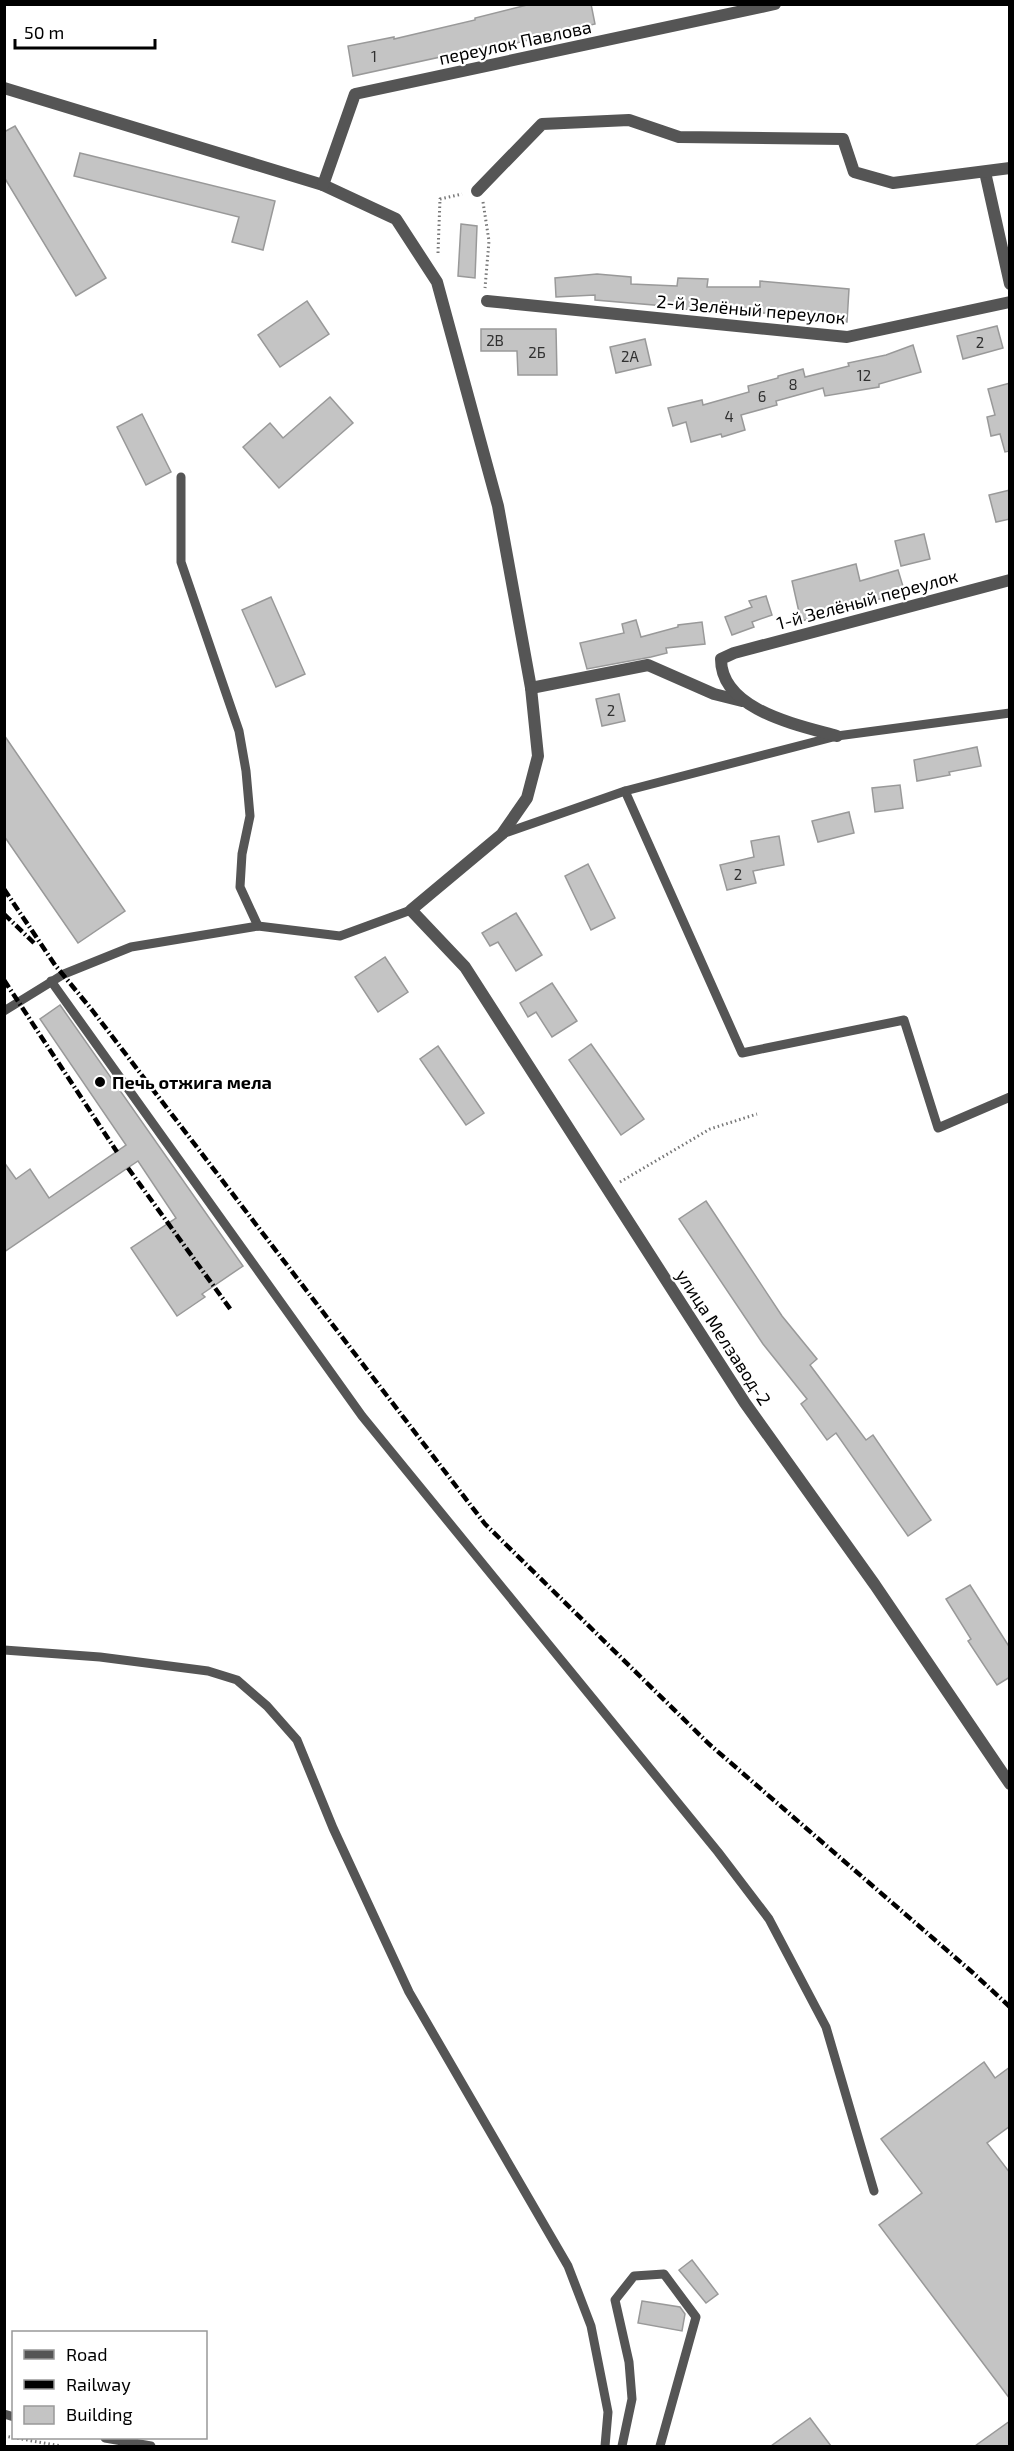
<svg xmlns="http://www.w3.org/2000/svg" width="1014" height="2451" font-family="'Exo 2',sans-serif">
	<style>
		.building { fill: #c4c4c4; stroke: #999; stroke-width: 1.5 }
		.lines { fill: none; stroke-linecap: round; stroke-linejoin: round }
		.path { stroke: #777; stroke-width: 3; stroke-dasharray: 1.5 3; stroke-linecap: butt }
		.service { stroke: #555; stroke-width: 9 }
		.minor { stroke: #555; stroke-width: 12 }
		.rail { stroke: #000; stroke-width: 4.5; stroke-dasharray: 9 3 1.5 3; stroke-linecap: butt }
		.poi-dot { fill: #000; stroke: #fff; stroke-width: 2 }
		.labels { text-anchor: middle; dominant-baseline: central; stroke-width: 4.5; stroke-linejoin: round; paint-order: stroke }
		.number-label { font-size: 15px; fill: #313131 }
		.street-label { font-size: 18px; fill: #000; stroke: #fff }
		.poi-label { font-size: 18px; font-weight: bold; fill: #000; stroke: #fff; text-anchor: start }
	</style>
	<rect width="100%" height="100%" fill="#fff"/>
	<g class="building">
		<polygon points="531,4 591,4 595,24 483,51 482,48 353,76 348,46 394,37 394,39 475,20 475,18"/>
		<polygon points="15,126 106,278 76,296 4,177 4,132"/>
		<polygon points="80,153 275,201 263,250 232,242 239,217 74,176"/>
		<polygon points="461,224 477,226 475,278 458,276"/>
		<polygon points="597,274 631,277 631,284 677,286 678,278 708,279 707,287 760,287 760,281 849,289 847,322 800,319 800,314 759,313 759,310 677,309 677,307 595,300 595,295 556,297 555,278"/>
		<polygon points="307,301 329,334 280,367 258,335"/>
		<polygon points="997,326 1003,348 963,359 957,336"/>
		<polygon points="481,329 556,329 557,375 518,375 517,351 481,351"/>
		<polygon points="645,339 651,365 616,373 610,347"/>
		<polygon points="913,345 921,372 879,384 879,387 825,396 823,388 776,401 777,405 741,415 745,430 722,437 721,434 691,442 686,422 673,426 668,408 702,400 703,405 749,392 748,386 778,378 778,376 803,369 805,377 849,366 848,363 886,355"/>
		<polygon points="1010,383 1010,451 1005,452 1000,434 991,436 987,417 995,415 988,389"/>
		<polygon points="330,397 353,423 279,488 243,447 270,423 283,438"/>
		<polygon points="142,414 171,472 146,485 117,427"/>
		<polygon points="1010,490 1010,519 996,522 989,495"/>
		<polygon points="924,534 930,559 901,566 895,541"/>
		<polygon points="856,564 860,581 898,570 905,593 829,611 830,614 801,621 792,581"/>
		<polygon points="766,596 772,615 752,622 754,627 732,635 725,617 752,607 749,601"/>
		<polygon points="271,597 305,674 276,687 242,610"/>
		<polygon points="636,620 641,637 678,627 678,625 702,622 705,644 666,648 667,653 651,657 587,669 580,643 624,633 622,624"/>
		<polygon points="619,694 625,721 602,726 596,699"/>
		<polygon points="4,735 125,911 78,943 4,836"/>
		<polygon points="977,747 981,766 949,772 950,775 917,781 914,760"/>
		<polygon points="900,785 903,808 875,812 872,788"/>
		<polygon points="849,812 854,833 818,842 812,821"/>
		<polygon points="779,836 784,865 753,871 756,883 727,890 720,865 754,857 751,841"/>
		<polygon points="588,864 615,918 591,930 565,876"/>
		<polygon points="516,913 542,955 516,971 498,942 490,946 482,933"/>
		<polygon points="385,957 408,992 378,1012 355,977"/>
		<polygon points="552,983 577,1021 552,1037 536,1012 528,1017 520,1003"/>
		<polygon points="60,1005 243,1266 202,1294 205,1297 177,1316 131,1248 176,1218 138,1161 4,1252 4,1162 16,1179 30,1169 49,1198 126,1145 40,1019"/>
		<polygon points="591,1044 644,1119 621,1135 569,1060"/>
		<polygon points="438,1046 484,1113 466,1125 420,1059"/>
		<polygon points="706,1201 782,1316 817,1359 810,1365 866,1440 873,1435 931,1520 908,1536 836,1433 827,1440 801,1404 807,1399 763,1344 679,1219"/>
		<polygon points="970,1585 1010,1648 1010,1677 997,1685 968,1641 971,1639 946,1599"/>
		<polygon points="984,2062 995,2078 1010,2067 1010,2126 987,2143 1010,2173 1010,2399 879,2225 922,2193 881,2139"/>
		<polygon points="692,2260 718,2294 706,2303 679,2270"/>
		<polygon points="642,2301 680,2307 685,2314 682,2331 638,2323"/>
		<polygon points="810,2418 831,2446 771,2446"/>
		<polygon points="1010,2421 1010,2446 975,2446"/>
	</g>
	<g class="lines">
		<g class="path">
			<polyline points="483,202 489,241 485,288"/>
			<polyline points="438,253 440,199 462,194"/>
			<polyline points="620,1182 710,1129 757,1114"/>
			<polyline points="4,2436 61,2446"/>
		</g>
		<g class="service">
			<polyline points="181,477 181,562 239,731 246,771 250,816 242,854 240,887 258,926"/>
			<polyline points="625,791 742,1053 904,1020 938,1128 1010,1097"/>
			<polyline points="502,834 625,791 837,736 1010,713"/>
			<polyline points="51,981 362,1416 718,1852 769,1919 826,2027 874,2191"/>
			<polyline points="4,1011 64,974 131,947 258,926 340,936 411,910"/>
			<polyline points="4,1650 100,1657 208,1671 237,1680 267,1706 297,1740 333,1828 409,1992 568,2266 591,2326 608,2412 605,2446"/>
			<polyline points="4,2414 14,2417"/>
			<polyline points="105,2438 151,2446"/>
			<polyline points="622,2446 632,2399 629,2362 615,2300 634,2276 664,2274 696,2317 660,2446"/>
		</g>
		<g class="minor">
			<polyline points="4,88 323,185 396,219 437,282 498,506 531,688 538,756 527,798 502,834 411,910 465,967 745,1403 875,1585 1010,1784"/>
			<polyline points="985,172 1010,284"/>
			<polyline points="323,185 355,94 775,4"/>
			<polyline points="477,191 542,124 629,120 679,137 843,139 854,172 893,183 1010,168"/>
			<polyline points="487,301 847,337 1010,302"/>
			<polyline points="531,688 648,665 714,694 742,701"/>
			<path d="M837 736C798 725 721 710 721 659L734 653 1010 580"/>
		</g>
		<g class="rail">
			<polyline points="4,889 55,965 92,1010 485,1524 709,1744 972,1972 1010,2007"/>
			<polyline points="4,914 34,943"/>
			<polyline points="4,980 117,1152"/>
			<polyline points="128,1168 231,1310"/>
		</g>
	</g>
	<circle class="poi-dot" cx="100" cy="1082" r="6"/>
	<g class="labels">
		<g class="number-label">
			<text x="374" y="56">1</text>
			<text x="495" y="340">2В</text>
			<text x="980" y="342">2</text>
			<text x="537" y="352">2Б</text>
			<text x="630" y="356">2А</text>
			<text x="864" y="375">12</text>
			<text x="793" y="384">8</text>
			<text x="762" y="396">6</text>
			<text x="729" y="416">4</text>
			<text x="611" y="710">2</text>
			<text x="738" y="874">2</text>
		</g>
		<g class="street-label">
			<text transform="translate(515 42) rotate(-12)">переулок Павлова</text>
			<text transform="translate(751 309) rotate(5)">2-й Зелёный переулок</text>
			<text transform="translate(867 599) rotate(-15)">1-й Зелёный переулок</text>
			<text transform="translate(724 1337) rotate(57)">улица Мелзавод-2</text>
		</g>
		<g class="poi-label">
			<text x="112" y="1082">Печь отжига мела</text>
		</g>
	</g>
	<rect width="1014" height="2451" fill="none" stroke="#000000" stroke-width="12"/>
	<rect x="12" y="2331" width="195" height="108" fill="#ffffff" stroke="#999999" stroke-width="1.5"/>
	<rect x="24" y="2350" width="30" height="9" fill="#555555" stroke="#999999" stroke-width="1.5"/>
	<text x="66" y="2361" font-size="18" fill="#000000">Road</text>
	<rect x="24" y="2380" width="30" height="9" fill="#000000" stroke="#999999" stroke-width="1.5"/>
	<text x="66" y="2391" font-size="18" fill="#000000">Railway</text>
	<rect x="24" y="2406" width="30" height="18" fill="#c4c4c4" stroke="#999999" stroke-width="1.5"/>
	<text x="66" y="2421" font-size="18" fill="#000000">Building</text>
	<path d="M15 39v9h140v-9" fill="none" stroke="#000000" stroke-width="3"/>
	<text x="24" y="39" font-size="18" fill="#000000" stroke="#ffffff" stroke-width="4.5" paint-order="stroke">50 m</text>
</svg>
